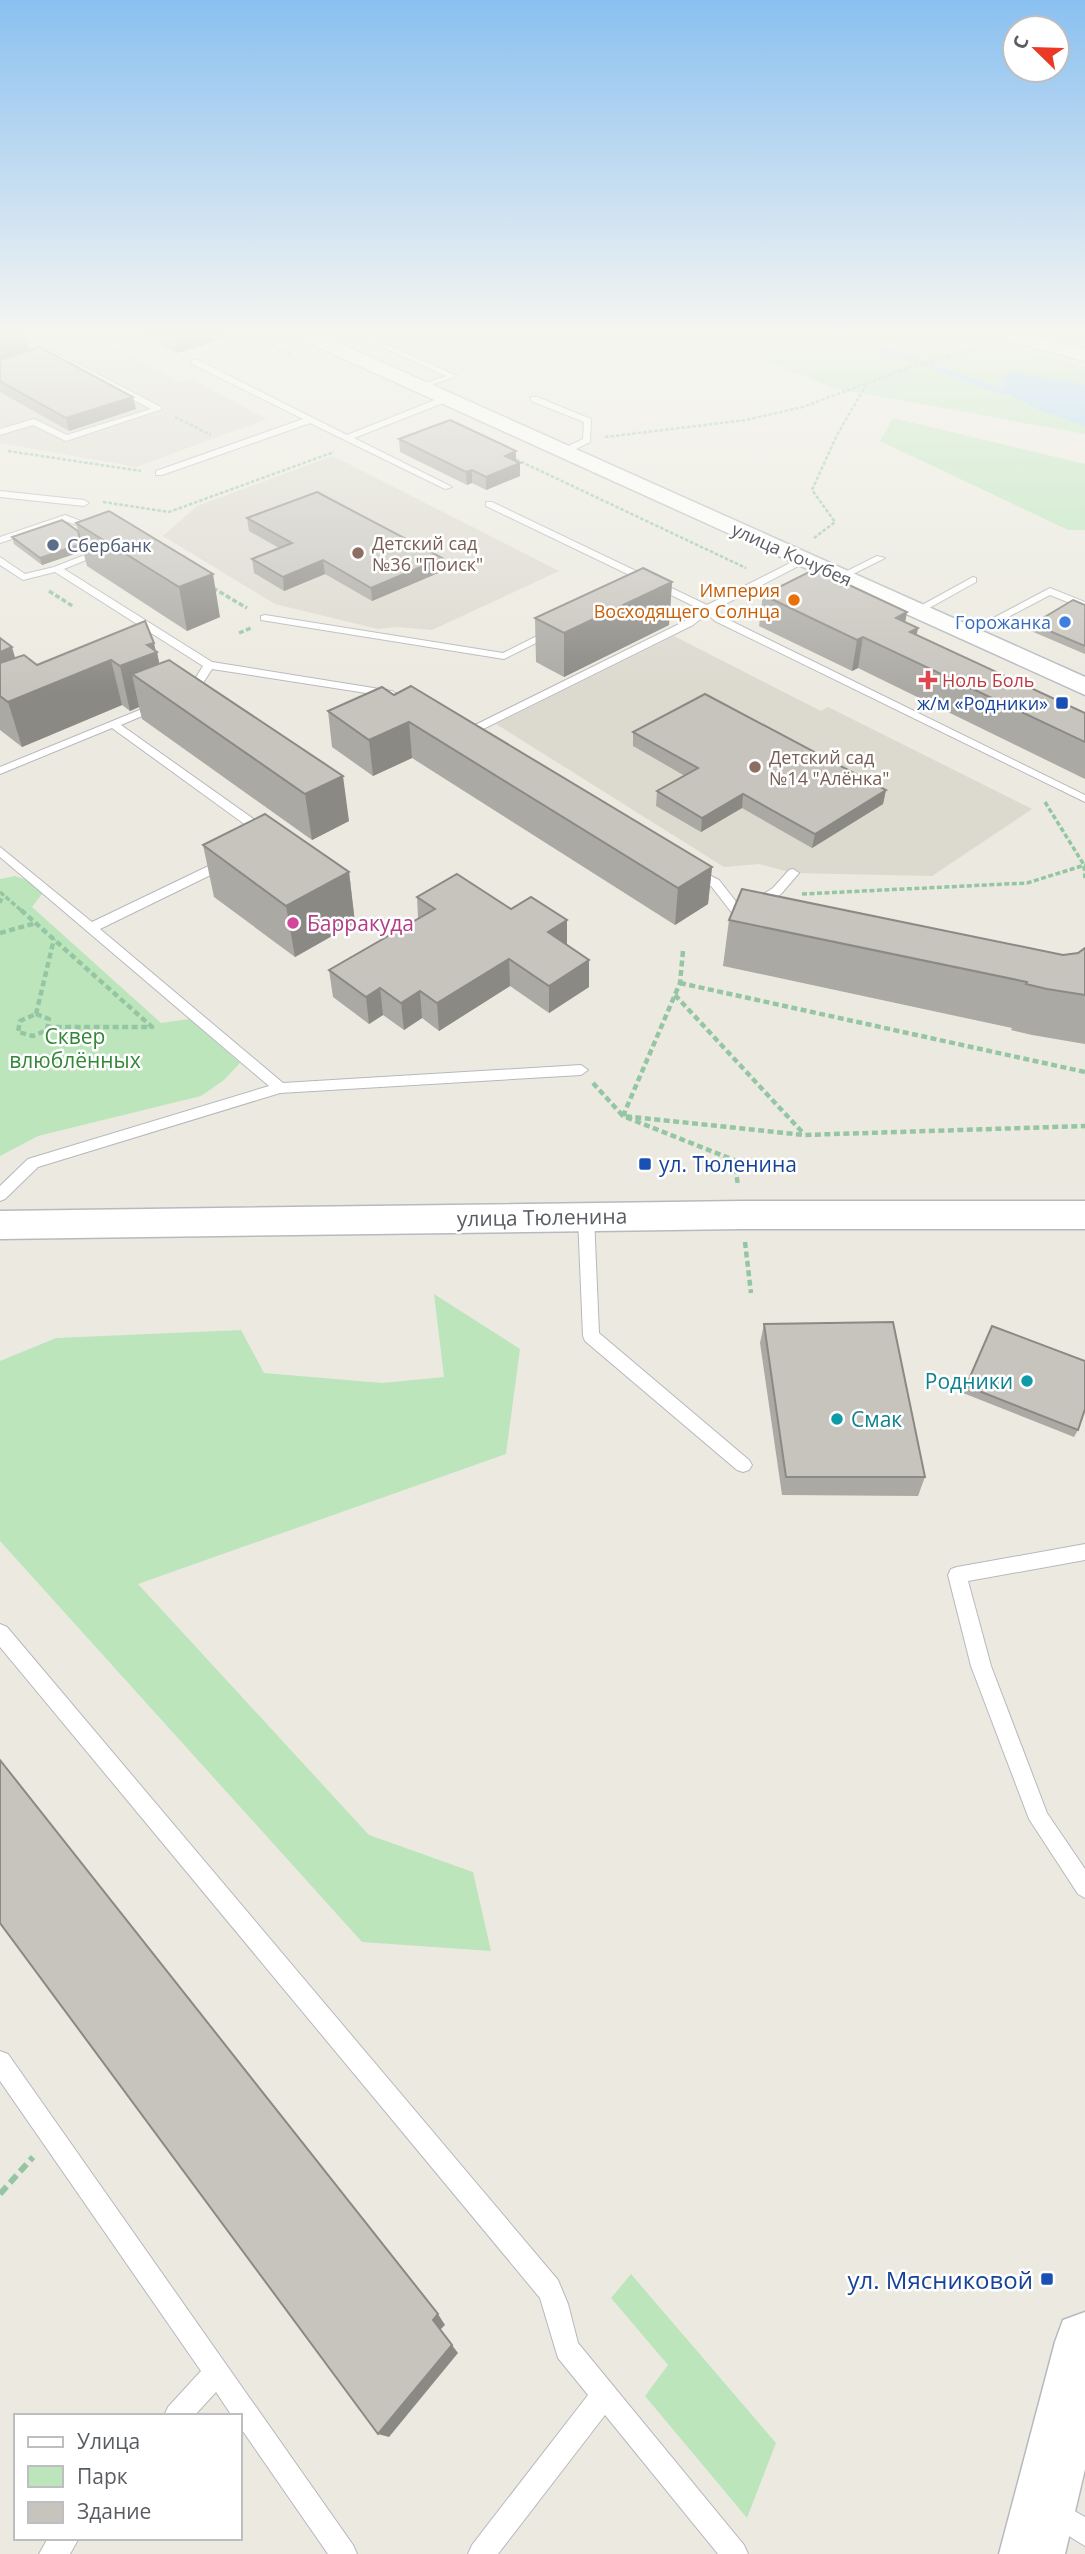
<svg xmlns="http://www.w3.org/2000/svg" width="1085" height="2554" font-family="'Open Sans',sans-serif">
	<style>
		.education { fill: #dcd9cf }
		.green { fill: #bce5bc }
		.water { fill: #9dd3ff }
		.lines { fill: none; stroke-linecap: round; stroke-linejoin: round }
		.stream { stroke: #9dd3ff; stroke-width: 5 }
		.lane-casing { stroke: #b6b8bd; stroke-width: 2 }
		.secondary-casing { stroke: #b6babf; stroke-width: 3 }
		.path-far3 { stroke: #95c6a3; stroke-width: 2.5; stroke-dasharray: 3.5 2; stroke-linecap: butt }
		.path-far2 { stroke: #95c6a3; stroke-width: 3.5; stroke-dasharray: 5 2.5; stroke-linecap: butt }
		.path-far1 { stroke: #95c6a3; stroke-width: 4.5; stroke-dasharray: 6 3.5; stroke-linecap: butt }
		.path { stroke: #95c6a3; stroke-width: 6; stroke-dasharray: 10 5; stroke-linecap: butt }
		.lane { fill: #fff; fill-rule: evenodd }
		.secondary { fill: #fff; fill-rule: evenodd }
		.wall { fill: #aba9a3 }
		.shaded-wall { fill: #8b8984 }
		.building { fill: #c7c4bd; stroke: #8b8984; stroke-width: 2 }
		.service-dot { fill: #5c6f8a; stroke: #fff; stroke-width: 2.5 }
		.education-dot { fill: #8d6e63; stroke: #fff; stroke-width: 2.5 }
		.food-dot { fill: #e8710a; stroke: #fff; stroke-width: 2.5 }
		.shop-dot { fill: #3f7fe0; stroke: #fff; stroke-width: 2.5 }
		.health-dot { fill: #e0444e; stroke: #fff; stroke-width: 2.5 }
		.transit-dot { fill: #1a4fb4; stroke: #fff; stroke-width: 2.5 }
		.hotel-dot { fill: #d1479c; stroke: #fff; stroke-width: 2.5 }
		.culture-dot { fill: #0f9aa8; stroke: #fff; stroke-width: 2.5 }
		.labels { text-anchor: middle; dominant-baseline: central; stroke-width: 5; stroke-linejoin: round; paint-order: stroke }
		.far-education-label { font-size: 18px; fill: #785e54; stroke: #fff; text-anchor: start }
		.far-service-label { font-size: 18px; fill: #4e5e75; stroke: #fff; text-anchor: start }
		.far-street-label { font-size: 18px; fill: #595d62; stroke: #fff }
		.far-food-label { font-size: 18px; fill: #c56008; stroke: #fff; text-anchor: end }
		.far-shop-label { font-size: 18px; fill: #366cbe; stroke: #fff; text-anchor: end }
		.far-health-label { font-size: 18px; fill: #be3a42; stroke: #fff; text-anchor: start }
		.far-transit-label { font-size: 18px; fill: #164399; stroke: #fff; text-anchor: end }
		.hotel-label { font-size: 21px; fill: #b23c85; stroke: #fff; text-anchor: start }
		.park-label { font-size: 21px; fill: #348638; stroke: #fff }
		.transit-label { font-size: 21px; fill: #164399; stroke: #fff; text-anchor: start }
		.street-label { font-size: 21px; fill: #595d62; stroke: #fff }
		.culture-label { font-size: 21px; fill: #0d838f; stroke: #fff; text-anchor: end }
		.near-transit-label { font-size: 24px; fill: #164399; stroke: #fff; text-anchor: end }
	</style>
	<rect width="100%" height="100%" fill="#eceae0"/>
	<g class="education">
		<polygon points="32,335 94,335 180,382 192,379 267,419 136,467 0,443 0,344"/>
		<polygon points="333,456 559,571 432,630 396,627 378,629 275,604 163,536 197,506"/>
		<polygon points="674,636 821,711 828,707 1032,809 932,876 793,873 759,864 724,867 496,724"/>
	</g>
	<g class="green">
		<polygon points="719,335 972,335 1085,367 1085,434 833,388 741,351"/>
		<polygon points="893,418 1085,464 1085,530 1068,530 880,441"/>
		<polygon points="15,876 34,882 42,894 32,907 161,1023 189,1019 240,1063 224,1080 201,1096 38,1136 0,1156 0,879"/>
		<polygon points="434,1294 520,1349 506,1454 138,1584 369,1835 473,1872 491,1951 362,1942 0,1541 0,1361 56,1338 241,1330 264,1373 382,1383 444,1377"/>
		<polygon points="631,2274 776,2443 747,2518 645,2396 668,2365 611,2298"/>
	</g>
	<polygon class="water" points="1012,371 1085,385 1085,426 1039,410 1004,392 1002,378"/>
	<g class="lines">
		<polyline class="stream" points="840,335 1004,392 1015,393"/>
		<g class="lane-casing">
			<g id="lane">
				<polygon points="356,335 365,335 457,376 420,389 420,385 446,376"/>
				<polygon points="50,350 161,407 162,409 66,441 33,425 0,435 0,429 34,419 67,435 151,409 49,355 0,369 0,364"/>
				<polygon points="192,360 198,360 347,435 445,396 451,396 451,400 354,438 452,487 445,489 310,423 162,475 156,475 156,471 303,419 192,364"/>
				<polygon points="531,397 537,397 591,419 590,442 568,453 562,453 562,449 583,439 584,422 531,401"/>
				<polygon points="0,491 84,500 89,503 84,506 0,497"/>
				<polygon points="486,502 492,502 707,605 800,558 806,558 806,562 714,610 723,617 1085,795 1085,802 715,621 707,614 693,625 467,737 459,737 459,733 685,621 700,609 486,506"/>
				<polygon points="65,515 102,529 97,532 65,521 0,543 0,537"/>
				<polygon points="100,549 108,551 64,569 212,662 392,691 397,694 392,697 212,669 196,694 183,696 182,694 188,690 203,666 55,572 23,580 0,565 0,557 25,574 54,567"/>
				<polygon points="877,556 885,558 845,578 837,576"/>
				<polygon points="973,577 976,578 976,582 922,612 913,610"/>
				<polygon points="1050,588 1085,602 1085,609 1050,595 974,635 965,633"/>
				<polygon points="265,615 503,653 551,629 560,631 504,659 261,620 261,616"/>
				<polygon points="159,702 164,705 163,707 121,725 269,830 269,836 261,836 112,728 0,774 0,767"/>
				<polygon points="0,847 92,922 221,860 229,860 229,866 100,929 283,1083 581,1065 588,1070 581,1075 280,1093 38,1167 5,1199 0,1201 0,1186 28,1159 269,1086 0,857"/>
				<polygon points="693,867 719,880 741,908 773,888 789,870 793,869 799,873 781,894 740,919 736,918 711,886 689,874 687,871"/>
				<polygon points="586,1211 594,1217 599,1333 749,1460 752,1465 749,1470 743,1472 737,1470 585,1341 583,1336 578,1217"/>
				<polygon points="1085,1544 1085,1560 968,1581 991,1666 1047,1813 1085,1869 1085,1898 1078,1894 1029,1819 971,1666 948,1575 951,1569 957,1567"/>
				<polygon points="0,1624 7,1627 558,2280 568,2304 578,2343 744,2545 748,2554 718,2554 605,2415 498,2554 468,2554 472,2545 588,2395 558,2358 540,2298 0,1647"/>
				<polygon points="0,2051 8,2054 353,2545 357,2554 328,2554 240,2427 240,2416 232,2416 216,2392 194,2416 164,2416 168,2407 201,2371 0,2081"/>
				<polygon points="1055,2500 1085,2517 1085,2546 1046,2522 1042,2513 1046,2504"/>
				<polygon points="48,2538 79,2538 70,2554 39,2554"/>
			</g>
		</g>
		<g class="secondary-casing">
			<g id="secondary">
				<polygon points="298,335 321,335 1085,677 1085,695 300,339"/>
				<polygon points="1000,335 1029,335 1085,349 1085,361 1002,339"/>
				<polygon points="742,1201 1085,1201 1085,1229 742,1229 0,1239 0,1211"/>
				<polygon points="1085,2312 1085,2469 1065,2554 999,2554 1055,2342 1063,2320"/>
			</g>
		</g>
		<g class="path-far3">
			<polyline points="247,335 293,356"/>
			<polyline points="175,417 211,435"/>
			<polyline points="605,437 746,420 803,407 910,367 990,344"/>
			<polyline points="8,451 141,471"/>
			<polyline points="511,457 746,568"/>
			<polyline points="103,502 169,512 334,452"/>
			<polyline points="814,538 835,522 812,490 837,435 866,385"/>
		</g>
		<g class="path-far2">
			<polyline points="213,588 247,608"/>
			<polyline points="49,591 74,607"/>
			<polyline points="239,633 251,628"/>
			<polyline points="1045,802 1084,865 1085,878"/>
			<polyline points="0,892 23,912"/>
			<polyline points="802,894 1027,883 1085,865"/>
			<polyline points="0,903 3,895"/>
		</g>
		<g class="path-far1">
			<polyline points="21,910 152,1027 49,1027"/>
			<polyline points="0,933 36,923"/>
			<polyline points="683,951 680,983 623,1116 734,1160 738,1185"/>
			<polyline points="680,983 1085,1072"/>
			<polyline points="675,995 803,1133"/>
			<polygon points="36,1014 49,1019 47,1030 33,1036 18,1032 20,1021"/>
			<polyline points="36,1014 54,939"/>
			<polyline points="593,1083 623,1116 804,1135 1085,1126"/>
			<polyline points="745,1242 751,1293"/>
		</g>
		<polyline class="path" points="0,2194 33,2157"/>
		<use href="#lane" class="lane"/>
		<use href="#secondary" class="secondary"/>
	</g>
	<g class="wall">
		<polygon points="0,335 30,351 133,397 136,409 69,431 0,392"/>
		<polygon points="139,335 225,335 225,338 177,353"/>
		<polygon points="399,439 516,461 520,463 520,476 486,490 472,483 467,485 400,452"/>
		<polygon points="109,511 220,617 187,631 87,566 83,551 42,565 14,544 12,537 78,531 76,523"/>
		<polygon points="247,518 443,571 372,601 325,574 284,591 254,573 252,559 279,548 249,531"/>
		<polygon points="672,582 669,625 564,677 536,662 535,618"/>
		<polygon points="763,595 907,612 905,622 918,628 916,635 1085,713 1085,779 858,668 852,671 759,626"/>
		<polygon points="1085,605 1085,654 1031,631 1033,624"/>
		<polygon points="0,638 15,658 37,665 155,650 157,652 159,663 349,821 312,840 142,719 139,707 130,711 122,705 22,747 0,730"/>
		<polygon points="394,695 712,867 708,904 675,925 412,758 373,776 332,747 328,711"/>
		<polygon points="633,732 886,790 883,804 812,848 742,808 701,832 656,806 657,791 685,776 633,746"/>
		<polygon points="203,845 349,872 355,923 295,957 214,897"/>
		<polygon points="417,897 511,909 567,920 567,945 589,960 589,987 549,1013 510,986 439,1031 422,1018 404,1030 383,1015 369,1024 333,997 329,970 418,918"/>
		<polygon points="729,920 1063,955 1078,953 1085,948 1085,1044 1032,1035 1011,1030 1012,1028 723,966"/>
		<polygon points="764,1324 925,1477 918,1496 782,1495 760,1343"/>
		<polygon points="992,1326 1078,1430 1074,1437 963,1393"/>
	</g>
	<g class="shaded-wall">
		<polygon points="0,335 26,335 30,352 0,363"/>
		<polygon points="173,335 225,335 225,338 177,353"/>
		<polygon points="133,397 136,409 69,431 66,418"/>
		<polygon points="516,451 516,464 505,456"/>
		<polygon points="520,463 520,476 486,490 486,477"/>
		<polygon points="472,470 472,483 467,485 466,472"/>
		<polygon points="81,544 83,551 42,565 40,558"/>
		<polygon points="442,558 443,571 372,601 371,588"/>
		<polygon points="323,560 325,574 284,591 283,577"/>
		<polygon points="213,574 220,617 187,631 179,587"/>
		<polygon points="672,582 669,625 564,677 564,633"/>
		<polygon points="907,612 901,643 896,618"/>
		<polygon points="918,628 912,659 910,632"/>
		<polygon points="863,637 858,668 852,671 857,640"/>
		<polygon points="154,643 156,652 157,652 166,696 132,674 139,707 130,711 120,666 147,645"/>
		<polygon points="12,647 25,691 0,688 0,652"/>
		<polygon points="111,660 122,705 22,747 8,702"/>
		<polygon points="409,722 412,758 373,776 369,740"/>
		<polygon points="343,776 349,821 312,840 305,794"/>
		<polygon points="886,790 883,804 812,848 815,834"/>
		<polygon points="743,794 742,808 701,832 702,818"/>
		<polygon points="712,867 708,904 675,925 678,888"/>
		<polygon points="349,872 355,923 295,957 286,906"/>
		<polygon points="567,920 567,948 548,932"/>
		<polygon points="509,959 510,986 439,1031 437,1003"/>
		<polygon points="589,960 589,987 549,1013 549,986"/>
		<polygon points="380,988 383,1015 369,1024 366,997"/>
		<polygon points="420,991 422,1018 404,1030 401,1003"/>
		<polygon points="438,2314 445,2325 440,2330 433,2320"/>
		<polygon points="452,2345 458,2353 389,2437 378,2434"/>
	</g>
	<g class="building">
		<polygon points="40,347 133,397 66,418 0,381 0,360"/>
		<polygon points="450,420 516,451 505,456 520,463 486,477 472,470 466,472 399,439"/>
		<polygon points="317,492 442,558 371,588 323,560 283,577 252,559 292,543 247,518"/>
		<polygon points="109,511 213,574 179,587 76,523"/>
		<polygon points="62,520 78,531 81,544 40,558 12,537"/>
		<polygon points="643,568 672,582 564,633 535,618"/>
		<polygon points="815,569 907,612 896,618 918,628 910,632 1085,713 1085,742 863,637 857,640 763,595"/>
		<polygon points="1073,600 1085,605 1085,646 1033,624"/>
		<polygon points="145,621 154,643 147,645 157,652 120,666 111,660 8,702 0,696 0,663 24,655 37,665"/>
		<polygon points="0,638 12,647 0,652"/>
		<polygon points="169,660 343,776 305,794 132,674"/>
		<polygon points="411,686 712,867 678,888 409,722 369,740 328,711 382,687 394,695"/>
		<polygon points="705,694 886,790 815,834 743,794 702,818 657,791 698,768 633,732"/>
		<polygon points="265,814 349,872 286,906 203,845"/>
		<polygon points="457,874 511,909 531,897 567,920 548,932 589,960 549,986 509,959 437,1003 420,991 401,1003 380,988 366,997 329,970 435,909 417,897"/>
		<polygon points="742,889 1063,955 1078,953 1085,948 1085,995 1047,989 1026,984 1027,982 729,920"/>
		<polygon points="893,1322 925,1477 786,1477 764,1324"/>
		<polygon points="992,1326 1085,1361 1085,1409 1078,1430 966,1386"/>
		<polygon points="0,1760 438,2314 433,2320 452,2345 378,2434 0,1923"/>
	</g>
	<linearGradient id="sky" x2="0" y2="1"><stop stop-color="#8ac0f1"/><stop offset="0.48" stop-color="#f6f6f1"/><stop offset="1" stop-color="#f6f6f1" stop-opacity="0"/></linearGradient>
	<rect width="1085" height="692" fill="url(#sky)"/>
	<circle class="service-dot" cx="53" cy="545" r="7"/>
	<g class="education-dot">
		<circle cx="358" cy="553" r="7"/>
		<circle cx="755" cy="767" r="7"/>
	</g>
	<circle class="food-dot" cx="794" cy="600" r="7"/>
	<circle class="shop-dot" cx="1065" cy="622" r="7"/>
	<path class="health-dot" d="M924.5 669.5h7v7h7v7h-7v7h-7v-7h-7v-7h7z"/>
	<g class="transit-dot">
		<rect x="1055" y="696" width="14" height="14" rx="3.5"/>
		<rect x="638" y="1157" width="14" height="14" rx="3.5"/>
		<rect x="1040" y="2272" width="14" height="14" rx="3.5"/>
	</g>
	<circle class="hotel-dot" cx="293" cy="923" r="7"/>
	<g class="culture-dot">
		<circle cx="1027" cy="1381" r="7"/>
		<circle cx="837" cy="1419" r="7"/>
	</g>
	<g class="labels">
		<g class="far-education-label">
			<text x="372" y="543">Детский сад<tspan x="372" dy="21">№36 "Поиск"</tspan></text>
			<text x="769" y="757">Детский сад<tspan x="769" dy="21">№14 "Алёнка"</tspan></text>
		</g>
		<g class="far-service-label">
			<text x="67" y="545">Сбербанк</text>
		</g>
		<g class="far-street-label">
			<text transform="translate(792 554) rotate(24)">улица Кочубея</text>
		</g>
		<g class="far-food-label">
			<text x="780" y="590">Империя<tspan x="780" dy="21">Восходящего Солнца</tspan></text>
		</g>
		<g class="far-shop-label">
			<text x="1051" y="622">Горожанка</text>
		</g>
		<g class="far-health-label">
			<text x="942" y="680">Ноль Боль</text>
		</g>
		<g class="far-transit-label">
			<text x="1048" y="703">ж/м «Родники»</text>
		</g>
		<g class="hotel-label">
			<text x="307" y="923">Барракуда</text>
		</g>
		<g class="park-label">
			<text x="75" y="1036">Сквер<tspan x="75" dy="24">влюблённых</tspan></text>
		</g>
		<g class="transit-label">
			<text x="659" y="1164">ул. Тюленина</text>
		</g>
		<g class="street-label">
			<text transform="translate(542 1217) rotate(-1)">улица Тюленина</text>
		</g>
		<g class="culture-label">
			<text x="1013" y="1381">Родники</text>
			<text x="851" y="1419" text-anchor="start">Смак</text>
		</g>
		<g class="near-transit-label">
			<text x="1033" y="2279">ул. Мясниковой</text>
		</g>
	</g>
	<rect x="14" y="2414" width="228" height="126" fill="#ffffff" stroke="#bdbec0" stroke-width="2"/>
	<rect x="28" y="2437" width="35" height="10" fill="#ffffff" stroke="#bdbec0" stroke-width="2"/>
	<text x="77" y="2449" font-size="21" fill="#595d62">Улица</text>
	<rect x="28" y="2466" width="35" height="21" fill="#bce5bc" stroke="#bdbec0" stroke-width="2"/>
	<text x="77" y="2484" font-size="21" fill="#595d62">Парк</text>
	<rect x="28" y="2502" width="35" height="21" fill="#c7c4bd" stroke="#bdbec0" stroke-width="2"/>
	<text x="77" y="2519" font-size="21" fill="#595d62">Здание</text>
	<g transform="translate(1036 49) rotate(293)"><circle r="33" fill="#ffffff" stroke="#bdbec0" stroke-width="2"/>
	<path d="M0-5L12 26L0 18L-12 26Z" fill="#eb3928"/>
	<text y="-10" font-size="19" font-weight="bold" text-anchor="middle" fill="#595d62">С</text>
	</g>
</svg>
